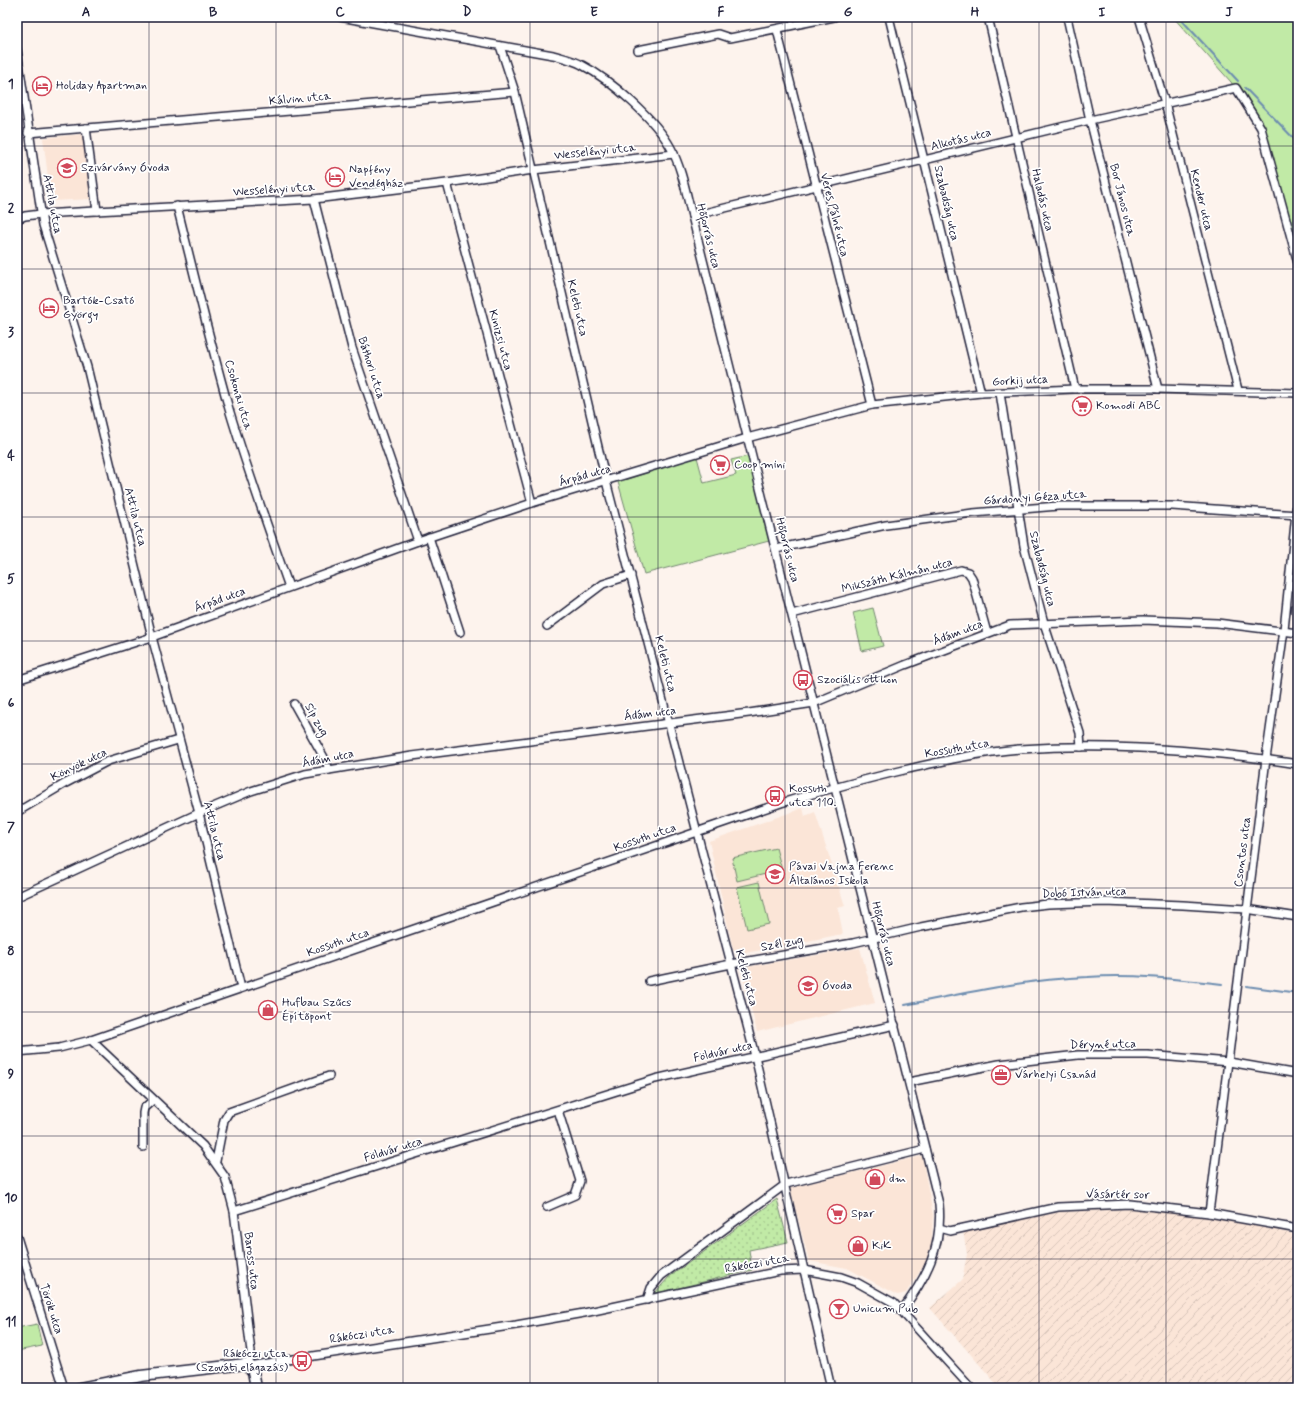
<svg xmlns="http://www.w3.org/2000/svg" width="1315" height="1405" font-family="Mynerve,sans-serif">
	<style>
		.built { fill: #fbe5d7 }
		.industrial { fill: url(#industrial-furrows) }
		.grass { fill: #c1eaa6; stroke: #728670 }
		.park { fill: url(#park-dots); stroke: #728670 }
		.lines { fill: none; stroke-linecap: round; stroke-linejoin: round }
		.stream { stroke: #6d8db0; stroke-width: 2 }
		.minor-casing { stroke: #22223b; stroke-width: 10 }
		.secondary-casing { stroke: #22223b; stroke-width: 13 }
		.minor { stroke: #fff; stroke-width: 7 }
		.secondary { stroke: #fff; stroke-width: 10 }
		.grid { fill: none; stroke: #22223b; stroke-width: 1; stroke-opacity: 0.55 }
		.labels { text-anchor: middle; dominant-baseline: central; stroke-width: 3.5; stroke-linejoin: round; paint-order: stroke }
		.poi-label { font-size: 12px; fill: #22223b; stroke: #fff; text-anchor: start }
		.street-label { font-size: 12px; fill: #22223b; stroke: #fff }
		.neatline { fill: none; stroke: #22223b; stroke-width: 1.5 }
		.grid-label { font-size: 13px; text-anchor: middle; font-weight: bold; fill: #22223b }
	</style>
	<defs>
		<pattern id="industrial-furrows" width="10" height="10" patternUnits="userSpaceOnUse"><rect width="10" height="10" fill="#fbe5d7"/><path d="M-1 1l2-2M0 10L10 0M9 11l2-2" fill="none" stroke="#d7c4b9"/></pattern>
		<pattern id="park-dots" width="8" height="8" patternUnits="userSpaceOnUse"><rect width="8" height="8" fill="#c1eaa6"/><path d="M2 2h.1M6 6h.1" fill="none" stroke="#a6c890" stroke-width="1.8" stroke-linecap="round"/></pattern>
	</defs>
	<rect width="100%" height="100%" fill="#fdf3ed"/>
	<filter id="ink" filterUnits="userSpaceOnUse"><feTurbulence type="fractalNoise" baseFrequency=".025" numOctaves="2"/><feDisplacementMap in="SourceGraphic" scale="8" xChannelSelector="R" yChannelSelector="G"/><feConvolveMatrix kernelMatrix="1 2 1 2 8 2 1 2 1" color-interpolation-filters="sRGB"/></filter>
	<g filter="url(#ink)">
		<g class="built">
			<polygon points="84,134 92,199 51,201 43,138"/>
			<polygon points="803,808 805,816 815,812 845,906 838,908 843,934 792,944 791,945 739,954 735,952 733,949 709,841"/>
			<polygon points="860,948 875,1003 757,1032 741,968"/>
			<polygon points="922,1156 933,1215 931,1254 906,1293 898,1295 847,1268 809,1261 790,1188"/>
		</g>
		<polygon class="industrial" points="1132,1209 1210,1216 1298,1235 1298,1388 1000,1388 930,1308 962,1280 967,1254 963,1231 1060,1212"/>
		<g class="grass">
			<polygon points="1173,17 1298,17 1298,255 1259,131 1231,82"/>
			<polygon points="748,456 769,541 644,574 618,482 697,457 704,483 736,475 731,460"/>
			<polygon points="873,608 883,646 862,651 853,613"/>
			<polygon points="776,848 782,870 737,881 732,858"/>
			<polygon points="759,882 769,924 747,929 737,887"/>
			<polygon points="37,1324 42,1346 17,1351 17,1328"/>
		</g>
		<polygon class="park" points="777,1199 788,1242 749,1250 752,1270 654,1294 669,1277"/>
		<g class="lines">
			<g class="stream">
				<polyline points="1179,17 1238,81"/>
				<polyline points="1245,88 1298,143"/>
				<polyline points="1246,986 1298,993"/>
				<path d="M905 1005C966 993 1026 979 1088 977 1133 974 1178 979 1222 984"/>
			</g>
			<g class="minor-casing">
				<g id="minor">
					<path d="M340 17 553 55C563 58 573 60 582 65 611 80 656 120 671 148 682 169 686 193 692 216L939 1204C943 1246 926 1279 901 1311"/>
					<polyline points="889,17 981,393"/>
					<polyline points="988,17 1075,389"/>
					<polyline points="1067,17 1090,120 1158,389"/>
					<polyline points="1139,17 1165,103 1238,390"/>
					<polyline points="777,30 872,405"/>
					<polyline points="500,46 515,92 606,481 755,1056 831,1388"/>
					<polyline points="17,50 43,225 87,367 152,637 199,813 241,988"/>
					<polyline points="638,50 718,34 730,38 834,17"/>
					<polyline points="86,128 97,211"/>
					<polyline points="28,133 515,92"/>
					<polyline points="447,183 532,503"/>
					<polyline points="314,199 352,348 418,541"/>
					<path d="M177 206C194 274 210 342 229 409 247 469 268 528 289 587"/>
					<polyline points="692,216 1090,120 1236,88 1261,128 1298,263"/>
					<polyline points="17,219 25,216 41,214 314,199 447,183 533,170 674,154"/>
					<polyline points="1000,393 1024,546 1044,623 1080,733 1081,747"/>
					<polyline points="429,537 460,632"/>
					<polyline points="776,549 886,525 973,513 1058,506 1172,506 1298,515"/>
					<polyline points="792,614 961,570 968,572 972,578 987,633"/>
					<polyline points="547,626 603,584 631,575"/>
					<polyline points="17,680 152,637 418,541 532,503 747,438 872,405 981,393 1075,389 1158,389 1298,393"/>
					<polyline points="294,704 326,761 329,770"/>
					<polyline points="17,812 66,783 108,761 178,740"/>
					<polyline points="17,897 199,813 251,791 305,774 412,756 749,713 814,703 905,665 1010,625 1143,620 1217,623 1298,633"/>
					<polyline points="649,981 731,964 853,943 921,927 1021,907 1048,904 1105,902 1183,905 1246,909 1298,917"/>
					<polyline points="91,1040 203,1146 225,1177 234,1211 251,1352 248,1366"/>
					<path d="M17 1052 59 1048 91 1040 781 803C822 791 862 780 904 770 942 761 981 752 1020 749 1112 743 1207 750 1298 764"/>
					<polyline points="909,1082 999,1064 1078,1055 1148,1055 1229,1062 1298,1074"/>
					<polyline points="143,1147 143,1113 144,1108 153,1100"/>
					<polyline points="216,1161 224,1120 229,1112 329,1076"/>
					<polyline points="547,1207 575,1195 580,1181 558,1110"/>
					<polyline points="234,1211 655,1079 895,1025"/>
					<polyline points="1209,1213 1266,759 1284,630 1298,494"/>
					<polyline points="939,1228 950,1231 1058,1207 1130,1204 1209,1213 1298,1229"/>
					<polyline points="17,1237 64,1388"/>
					<polyline points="647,1300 651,1288 661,1276 786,1184 925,1149"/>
					<polyline points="248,1366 516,1325 584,1313 780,1271 804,1270 841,1277 858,1283 894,1303 971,1388"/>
				</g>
			</g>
			<g class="secondary-casing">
				<polyline id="secondary" points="80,1388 141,1376 245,1364 253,1371 256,1388"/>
			</g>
			<use href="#minor" class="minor"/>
			<use href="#secondary" class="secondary"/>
		</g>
	</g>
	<path class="grid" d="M149 17V1388M276 17V1388M403 17V1388M530 17V1388M658 17V1388M785 17V1388M912 17V1388M1039 17V1388M1166 17V1388M17 146H1298M17 269H1298M17 393H1298M17 517H1298M17 641H1298M17 764H1298M17 888H1298M17 1012H1298M17 1136H1298M17 1259H1298"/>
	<defs>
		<g id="hotel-ring" transform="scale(1)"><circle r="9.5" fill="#fff" stroke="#d1495b" stroke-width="1.5"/><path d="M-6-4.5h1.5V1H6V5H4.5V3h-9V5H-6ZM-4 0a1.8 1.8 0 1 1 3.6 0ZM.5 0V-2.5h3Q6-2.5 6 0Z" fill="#d1495b"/></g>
		<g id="school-ring" transform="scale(1)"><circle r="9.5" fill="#fff" stroke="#d1495b" stroke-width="1.5"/><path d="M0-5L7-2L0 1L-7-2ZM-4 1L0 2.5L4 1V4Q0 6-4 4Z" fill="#d1495b"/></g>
		<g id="supermarket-ring" transform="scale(1)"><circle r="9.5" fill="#fff" stroke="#d1495b" stroke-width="1.5"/><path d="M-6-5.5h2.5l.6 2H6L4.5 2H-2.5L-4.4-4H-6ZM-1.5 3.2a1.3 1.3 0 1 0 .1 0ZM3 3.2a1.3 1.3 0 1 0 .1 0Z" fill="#d1495b"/></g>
		<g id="bus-ring" transform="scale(1)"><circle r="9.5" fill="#fff" stroke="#d1495b" stroke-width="1.5"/><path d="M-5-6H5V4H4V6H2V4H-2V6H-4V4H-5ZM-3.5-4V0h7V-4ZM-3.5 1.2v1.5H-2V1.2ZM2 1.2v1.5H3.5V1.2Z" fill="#d1495b"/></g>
		<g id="shop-ring" transform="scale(1)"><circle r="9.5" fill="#fff" stroke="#d1495b" stroke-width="1.5"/><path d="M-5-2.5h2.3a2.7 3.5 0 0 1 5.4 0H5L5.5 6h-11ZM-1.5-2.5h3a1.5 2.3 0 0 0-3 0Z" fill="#d1495b"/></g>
		<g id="office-ring" transform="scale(1)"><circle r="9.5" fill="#fff" stroke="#d1495b" stroke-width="1.5"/><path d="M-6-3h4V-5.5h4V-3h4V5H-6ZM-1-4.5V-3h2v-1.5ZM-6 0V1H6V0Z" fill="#d1495b"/></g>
		<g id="bar-ring" transform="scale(1)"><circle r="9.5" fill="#fff" stroke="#d1495b" stroke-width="1.5"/><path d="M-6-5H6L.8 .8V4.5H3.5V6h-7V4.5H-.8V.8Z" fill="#d1495b"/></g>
	</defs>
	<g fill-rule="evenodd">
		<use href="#hotel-ring" x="42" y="86"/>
		<use href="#school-ring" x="67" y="168"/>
		<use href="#hotel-ring" x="335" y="177"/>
		<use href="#hotel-ring" x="49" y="308"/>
		<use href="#supermarket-ring" x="1082" y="406"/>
		<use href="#supermarket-ring" x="720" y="465"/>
		<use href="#bus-ring" x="803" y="680"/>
		<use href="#bus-ring" x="775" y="796"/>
		<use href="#school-ring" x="775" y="874"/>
		<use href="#school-ring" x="808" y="986"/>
		<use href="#shop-ring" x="268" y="1010"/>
		<use href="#office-ring" x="1001" y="1075"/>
		<use href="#shop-ring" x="875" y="1179"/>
		<use href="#supermarket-ring" x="837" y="1214"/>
		<use href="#shop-ring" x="858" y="1246"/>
		<use href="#bar-ring" x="839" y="1309"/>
		<use href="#bus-ring" x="302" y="1361"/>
	</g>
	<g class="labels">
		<g class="poi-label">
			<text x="56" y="86">Holiday Apartman</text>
			<text x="81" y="168">Szivárvány Óvoda</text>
			<text x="349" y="170">Napfény<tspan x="349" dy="14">Vendégház</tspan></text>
			<text x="63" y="301">Bartók-Csató<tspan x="63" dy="14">György</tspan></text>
			<text x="1096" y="406">Komodi ABC</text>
			<text x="734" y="465">Coop mini</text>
			<text x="817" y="680">Szociális otthon</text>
			<text x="789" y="789">Kossuth<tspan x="789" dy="14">utca 110.</tspan></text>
			<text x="789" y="867">Pávai Vajna Ferenc<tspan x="789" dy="14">Általános Iskola</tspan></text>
			<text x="822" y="986">Óvoda</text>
			<text x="282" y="1003">Hufbau Szűcs<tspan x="282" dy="14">Építőpont</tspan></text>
			<text x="1015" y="1075">Várhelyi Csanád</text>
			<text x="889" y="1179">dm</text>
			<text x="851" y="1214">Spar</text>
			<text x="872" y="1246">KiK</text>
			<text x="853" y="1309">Unicum Pub</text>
			<text x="288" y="1354" text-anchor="end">Rákóczi utca<tspan x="288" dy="14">(Szováti elágazás)</tspan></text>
		</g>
		<g class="street-label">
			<text transform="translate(300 99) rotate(-5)">Kálvin utca</text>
			<text transform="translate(961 140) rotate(-14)">Alkotás utca</text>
			<text transform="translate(595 152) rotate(-6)">Wesselényi utca</text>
			<text transform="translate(274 190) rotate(-4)">Wesselényi utca</text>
			<text transform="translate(1042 200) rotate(77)">Haladás utca</text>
			<text transform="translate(1122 200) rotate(76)">Bor János utca</text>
			<text transform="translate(1201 200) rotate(76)">Kender utca</text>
			<text transform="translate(946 203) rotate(77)">Szabadság utca</text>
			<text transform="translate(52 204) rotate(79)">Attila utca</text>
			<text transform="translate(834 215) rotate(76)">Veres Pálné utca</text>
			<text transform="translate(708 236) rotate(76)">Hőforrás utca</text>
			<text transform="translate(577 308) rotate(77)">Keleti utca</text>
			<text transform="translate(500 340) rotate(75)">Kinizsi utca</text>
			<text transform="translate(371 368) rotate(72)">Báthori utca</text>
			<text transform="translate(1020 381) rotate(-3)">Gorkij utca</text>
			<text transform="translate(238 395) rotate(74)">Csokonai utca</text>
			<text transform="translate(585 476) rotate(-16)">Árpád utca</text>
			<text transform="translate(1035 498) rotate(-4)">Gárdonyi Géza utca</text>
			<text transform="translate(135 517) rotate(76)">Attila utca</text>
			<text transform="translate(787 550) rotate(76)">Hőforrás utca</text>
			<text transform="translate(1042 569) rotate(76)">Szabadság utca</text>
			<text transform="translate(897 576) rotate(-14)">Mikszáth Kálmán utca</text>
			<text transform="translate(220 600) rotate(-20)">Árpád utca</text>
			<text transform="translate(958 633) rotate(-21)">Ádám utca</text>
			<text transform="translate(665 664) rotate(76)">Keleti utca</text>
			<text transform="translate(650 714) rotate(-7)">Ádám utca</text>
			<text transform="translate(316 720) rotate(61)">Síp zug</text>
			<text transform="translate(957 749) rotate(-10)">Kossuth utca</text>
			<text transform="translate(328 759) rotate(-12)">Ádám utca</text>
			<text transform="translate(79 765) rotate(-26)">Könyök utca</text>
			<text transform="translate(214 831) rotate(76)">Attila utca</text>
			<text transform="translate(645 838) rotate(-19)">Kossuth utca</text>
			<text transform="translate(1243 852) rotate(-83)">Csontos utca</text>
			<text transform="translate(1084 893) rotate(-2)">Dobó István utca</text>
			<text transform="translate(883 934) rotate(76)">Hőforrás utca</text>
			<text transform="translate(338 943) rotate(-19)">Kossuth utca</text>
			<text transform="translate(782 944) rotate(-10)">Szél zug</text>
			<text transform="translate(746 978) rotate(75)">Keleti utca</text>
			<text transform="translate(1103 1045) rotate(-1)">Déryné utca</text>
			<text transform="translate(723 1052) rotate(-13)">Földvár utca</text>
			<text transform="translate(393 1150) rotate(-17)">Földvár utca</text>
			<text transform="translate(1118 1195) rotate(1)">Vásártér sor</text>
			<text transform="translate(251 1261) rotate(83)">Baross utca</text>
			<text transform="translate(757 1264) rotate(-10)">Rákóczi utca</text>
			<text transform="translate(51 1309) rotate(72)">Török utca</text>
			<text transform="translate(362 1335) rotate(-9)">Rákóczi utca</text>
		</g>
	</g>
	<rect width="1315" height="1405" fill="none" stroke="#fff" stroke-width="44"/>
	<rect x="22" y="22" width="1271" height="1361" class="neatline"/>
	<g class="grid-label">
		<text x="86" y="16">A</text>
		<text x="213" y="16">B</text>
		<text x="340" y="16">C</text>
		<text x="467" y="16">D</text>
		<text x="594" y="16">E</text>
		<text x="721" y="16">F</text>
		<text x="848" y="16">G</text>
		<text x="975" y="16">H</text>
		<text x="1102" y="16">I</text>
		<text x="1229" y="16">J</text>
		<text x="11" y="88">1</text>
		<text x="11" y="212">2</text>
		<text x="11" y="336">3</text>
		<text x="11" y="460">4</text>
		<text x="11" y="583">5</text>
		<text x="11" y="707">6</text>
		<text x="11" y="831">7</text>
		<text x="11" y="955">8</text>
		<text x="11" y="1078">9</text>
		<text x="11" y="1202">10</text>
		<text x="11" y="1326">11</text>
	</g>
</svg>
